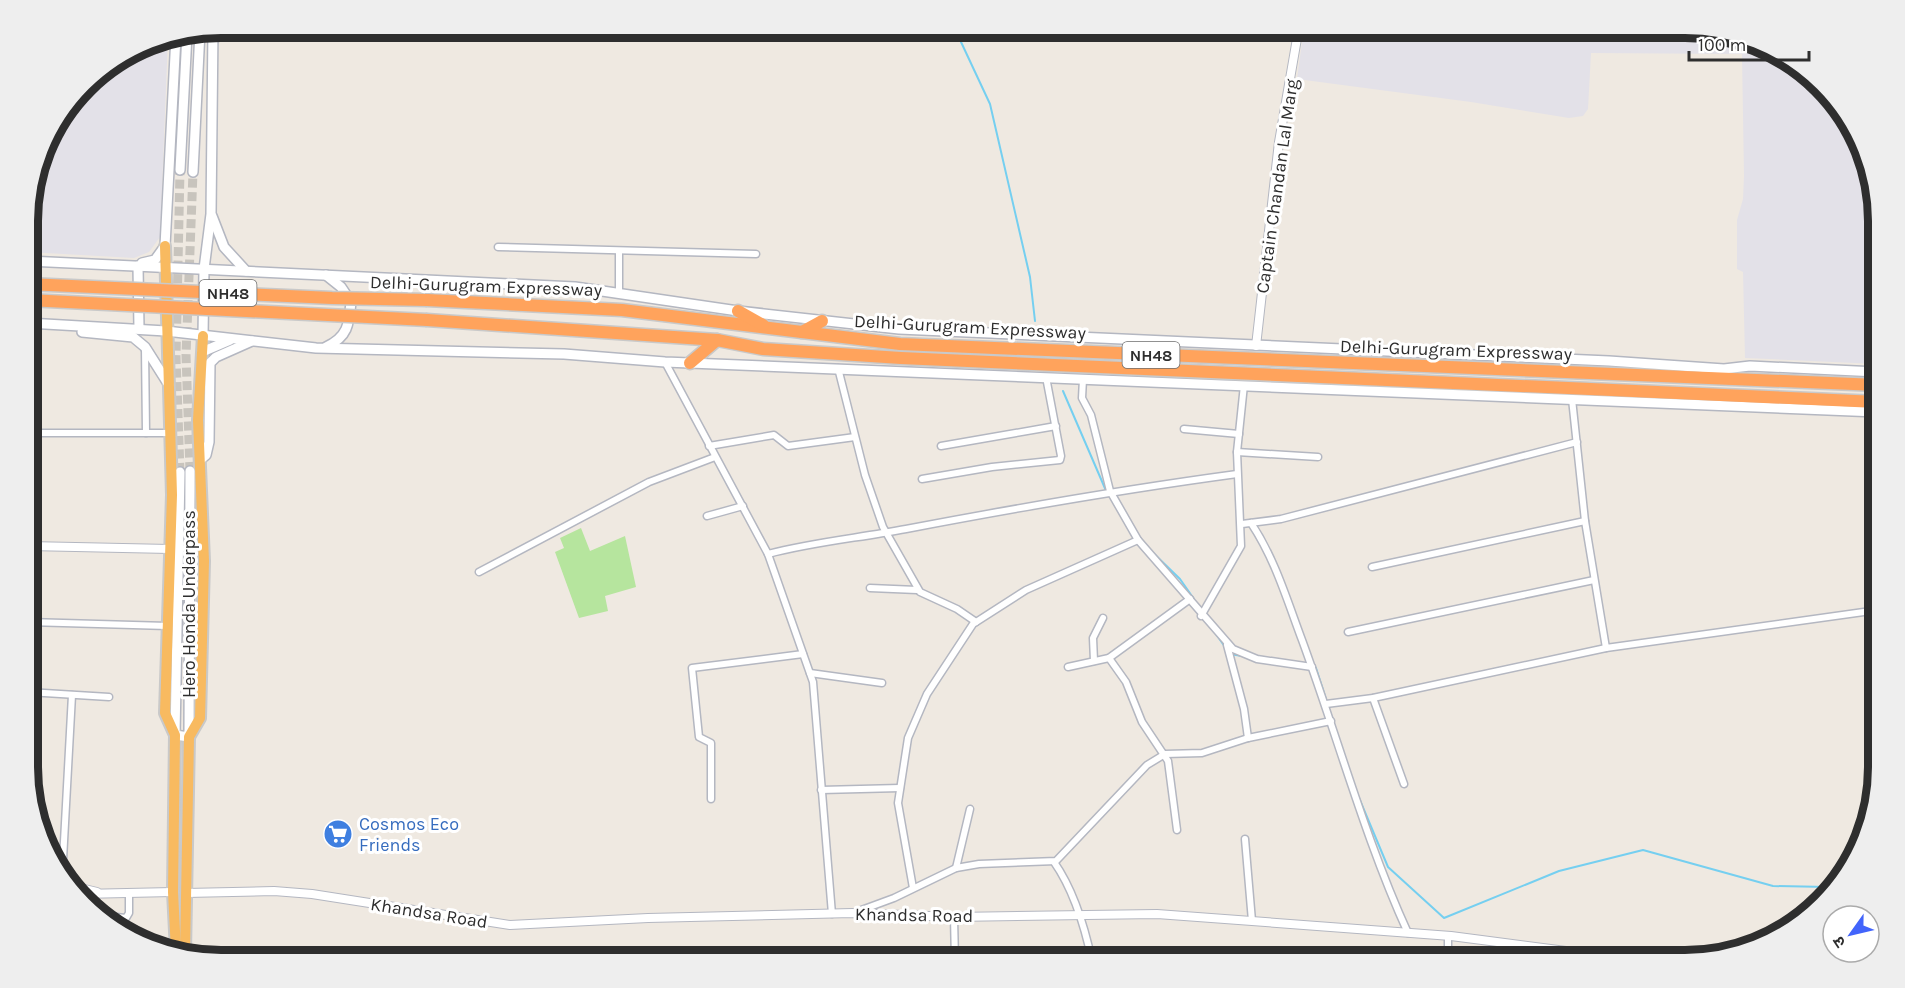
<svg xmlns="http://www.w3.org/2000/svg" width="1905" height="988" font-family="Karla,'Noto Sans Devanagari',sans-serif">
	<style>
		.industrial { fill: #e3e1e8 }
		.green { fill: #b6e59e }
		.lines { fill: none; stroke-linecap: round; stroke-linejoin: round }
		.stream { stroke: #75cff0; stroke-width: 2 }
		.secondary-tunnel { stroke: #c8c4bd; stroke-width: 9; stroke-dasharray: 9 4.5; stroke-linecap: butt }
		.minor-casing { stroke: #b4b7c1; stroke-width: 9 }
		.tertiary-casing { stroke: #b4b7c1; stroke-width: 10 }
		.secondary-casing { stroke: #b4b7c1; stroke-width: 12 }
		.trunk-casing { stroke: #c9c9c9; stroke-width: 14 }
		.motorway-casing { stroke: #c9c9c9; stroke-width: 15 }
		.minor { stroke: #fff; stroke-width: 6 }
		.tertiary { stroke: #fff; stroke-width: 8 }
		.secondary { stroke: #fff; stroke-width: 9 }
		.trunk { stroke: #f8ba60; stroke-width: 10 }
		.motorway { stroke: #ffa35c; stroke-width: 12 }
		.motorway-bridge-casing { stroke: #c9c9c9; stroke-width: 15; stroke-linecap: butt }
		.motorway-bridge { stroke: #ffa35c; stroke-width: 12 }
		.labels { text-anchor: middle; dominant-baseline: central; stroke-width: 6; stroke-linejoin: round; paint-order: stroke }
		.shield { fill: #fff; stroke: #6d6d6d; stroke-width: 1.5 }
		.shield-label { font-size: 16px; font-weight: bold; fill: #2e2e2e }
		.street-label { font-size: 18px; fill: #2e2e2e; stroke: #fff }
		.shop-label { font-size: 18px; fill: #366cbe; stroke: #fff; text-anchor: start }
		.rim { fill: none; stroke: #2e2e2e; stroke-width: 8 }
	</style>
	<rect width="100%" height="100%" fill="#efe9e1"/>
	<g class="industrial">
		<polygon points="1304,27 1685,27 1771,47 1845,113 1876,195 1877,364 1745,358 1743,272 1737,269 1737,220 1743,199 1744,176 1742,54 1591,53 1588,109 1583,116 1569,118 1471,102 1297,79"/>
		<polygon points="168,37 160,237 149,252 134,258 28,252 27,207 47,134 93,75 147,42"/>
	</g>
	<polygon class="green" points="581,528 590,551 625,536 636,587 605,596 608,611 579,618 555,552 564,548 560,538"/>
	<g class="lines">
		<g class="stream">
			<polyline points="954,27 990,104 1030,277 1035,321"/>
			<polyline points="1063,391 1107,493"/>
			<polyline points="1148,548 1180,579 1194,599"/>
			<polyline points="1216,634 1225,647"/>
			<polyline points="1230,654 1242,656"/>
			<polyline points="1312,666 1316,668 1332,718"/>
			<polyline points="1359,798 1388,867 1444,918 1559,871 1643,850 1773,886 1828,887"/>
		</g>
		<g class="secondary-tunnel">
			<polyline points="190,471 186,355 193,172"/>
			<polyline points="180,472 176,357 180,170"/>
		</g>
		<g class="minor-casing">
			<g id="minor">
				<polyline points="498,247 756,254"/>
				<polyline points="619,252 619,294"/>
				<polyline points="145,348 146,433"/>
				<polyline points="665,362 768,554 813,682 832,914"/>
				<polyline points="838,368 865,475 883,527 920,592 957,609 976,622"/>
				<polyline points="1083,379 1082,398 1091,415 1110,491 1138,540 1233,649 1257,659 1312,667"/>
				<polyline points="1572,399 1585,521 1606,648 1878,610"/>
				<polyline points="1184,429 1239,434"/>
				<polyline points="28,433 170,433"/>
				<polyline points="709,446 774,435 788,446 855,437"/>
				<polyline points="941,446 1056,426"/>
				<polyline points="1237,452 1318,457"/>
				<polyline points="922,479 992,467 1060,460 1061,456 1046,377"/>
				<polyline points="707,516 743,506"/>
				<path d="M1251 523C1275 559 1287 600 1302 640 1338 738 1365 839 1408 933"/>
				<polyline points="1242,524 1281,519 1577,442"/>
				<path d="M768 554C813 542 859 538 906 529 1016 508 1126 489 1237 474"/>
				<polyline points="1372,567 1585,521"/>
				<polyline points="479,572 649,482 715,457"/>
				<polyline points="870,588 917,590"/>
				<polyline points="1201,616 1241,546 1237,452 1244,385"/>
				<polyline points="28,622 168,626"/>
				<polyline points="1348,632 1594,580"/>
				<polyline points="1227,645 1244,709 1248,738"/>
				<polyline points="1109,658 1126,682 1142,722 1168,761 1177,830"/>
				<polyline points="1094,661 1093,638 1103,618"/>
				<polyline points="1068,667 1109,658 1190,599"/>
				<polyline points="810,673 882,683"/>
				<polyline points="28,692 109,697"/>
				<polyline points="1373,698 1404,784"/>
				<polyline points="1326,704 1373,698 1606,648"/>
				<polyline points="821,790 900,788"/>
				<polyline points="711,799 711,743 699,737 692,668 803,654"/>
				<polyline points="1245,839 1252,921"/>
				<path d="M1054 862C1073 889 1085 928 1092 961"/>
				<polyline points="956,868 970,809"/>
				<polyline points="62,878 72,695"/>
				<polyline points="913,888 898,803 908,738 927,694 973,624 1026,590 1138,540"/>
				<polyline points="856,912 894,898 956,868 979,864 1056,861 1147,765 1165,754 1202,753 1248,738 1331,721"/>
				<polyline points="106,916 126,918 129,913 129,893"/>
				<polyline points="954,917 955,961"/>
				<polyline points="1448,961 1448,936"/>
			</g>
		</g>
		<g class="tertiary-casing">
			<g id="tertiary">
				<polyline points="1256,346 1279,142 1299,27"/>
				<polyline points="28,546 170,549"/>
				<polyline points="72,886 97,892"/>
				<polyline points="186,893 274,891 312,894 510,925 648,918 852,913 954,917 1157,914 1451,936 1643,961"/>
				<polyline points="81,894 173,892"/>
			</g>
		</g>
		<g class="secondary-casing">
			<g id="secondary">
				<polyline points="180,170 187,34"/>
				<polyline points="193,172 200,31"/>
				<polyline points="212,216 224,247 246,271"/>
				<polyline points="28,261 575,287 738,311 899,329 1609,361 1724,369 1750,366 1877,372"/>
				<polyline points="142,263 155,260 165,246 176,36"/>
				<polyline points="138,266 139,329"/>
				<path d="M326 275 341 287 351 302C349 324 348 337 326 347"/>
				<polyline points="28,323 166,331 316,348 564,354 665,362 1877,412"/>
				<polyline points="82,332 133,337 145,347 169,385"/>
				<polyline points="203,336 204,269 211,214 213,28"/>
				<polyline points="202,352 230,340"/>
				<polyline points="200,460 206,455 209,442 210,363 216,357 252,341"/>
				<polyline points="180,472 175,735 189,737 190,471"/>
			</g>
		</g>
		<g class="trunk-casing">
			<g id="trunk">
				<polyline points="165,246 172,495 165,713 175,735 173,892 176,951"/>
				<polyline points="185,953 189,737 200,718 204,561 198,420 203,336"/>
			</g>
		</g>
		<g class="motorway-casing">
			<g id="motorway">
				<polyline points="427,300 622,310 900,344 1877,385"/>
				<polyline points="738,311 763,325"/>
				<polyline points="427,320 717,340 763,349 901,358 1877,402"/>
				<polyline points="802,332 822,321"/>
				<polyline points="690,363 717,340"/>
			</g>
		</g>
		<use href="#minor" class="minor"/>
		<use href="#tertiary" class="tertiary"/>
		<use href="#secondary" class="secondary"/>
		<use href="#trunk" class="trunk"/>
		<use href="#motorway" class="motorway"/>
		<g class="motorway-bridge-casing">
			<g id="motorway-bridge">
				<polyline points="28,284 332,298 427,300"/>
				<polyline points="28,300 427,320"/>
			</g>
		</g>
		<use href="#motorway-bridge" class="motorway-bridge"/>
	</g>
	<defs>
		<g id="supermarket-disc" transform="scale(1.5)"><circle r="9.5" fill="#3f7fe0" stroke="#fff"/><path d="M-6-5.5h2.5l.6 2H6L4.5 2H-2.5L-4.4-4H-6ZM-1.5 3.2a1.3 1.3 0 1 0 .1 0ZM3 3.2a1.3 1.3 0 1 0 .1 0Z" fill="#fff"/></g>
	</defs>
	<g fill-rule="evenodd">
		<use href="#supermarket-disc" x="338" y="834"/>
	</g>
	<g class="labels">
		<g class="shield">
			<rect x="199.5" y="280" width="57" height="26" rx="4.5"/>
			<rect x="1122.5" y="342" width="57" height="26" rx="4.5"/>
		</g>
		<g class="shield-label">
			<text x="228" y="293">NH48</text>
			<text x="1151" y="355">NH48</text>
		</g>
		<g class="street-label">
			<text transform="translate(1277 186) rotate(-82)">Captain Chandan Lal Marg</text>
			<text transform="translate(486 286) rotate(2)">Delhi-Gurugram Expressway</text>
			<text transform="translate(970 327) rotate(3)">Delhi-Gurugram Expressway</text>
			<text transform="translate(1456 350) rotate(2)">Delhi-Gurugram Expressway</text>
			<text transform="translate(189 604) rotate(-90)">Hero Honda Underpass</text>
			<text transform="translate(429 913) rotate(9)">Khandsa Road</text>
			<text transform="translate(914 915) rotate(1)">Khandsa Road</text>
		</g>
		<g class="shop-label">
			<text x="359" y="824">Cosmos Eco<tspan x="359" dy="21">Friends</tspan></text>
		</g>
	</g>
	<path d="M0 0H1905V988H0ZM221 38H1685A183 183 0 0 1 1868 221V767A183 183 0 0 1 1685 950H221A183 183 0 0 1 38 767V221A183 183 0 0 1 221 38Z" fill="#eee" fill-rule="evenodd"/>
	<path class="rim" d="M221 38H1685A183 183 0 0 1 1868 221V767A183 183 0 0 1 1685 950H221A183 183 0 0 1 38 767V221A183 183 0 0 1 221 38Z"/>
	<g transform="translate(1851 934) rotate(236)"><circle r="28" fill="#ffffff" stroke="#ababab" stroke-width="1.5"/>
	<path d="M0-4.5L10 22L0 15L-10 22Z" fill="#4264fb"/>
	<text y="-9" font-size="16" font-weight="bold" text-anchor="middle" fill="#2e2e2e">उ</text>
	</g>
	<path d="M1689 51v9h120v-9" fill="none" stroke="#2e2e2e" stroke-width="3"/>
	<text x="1698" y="51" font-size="18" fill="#2e2e2e" stroke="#ffffff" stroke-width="4.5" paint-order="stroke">100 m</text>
</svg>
